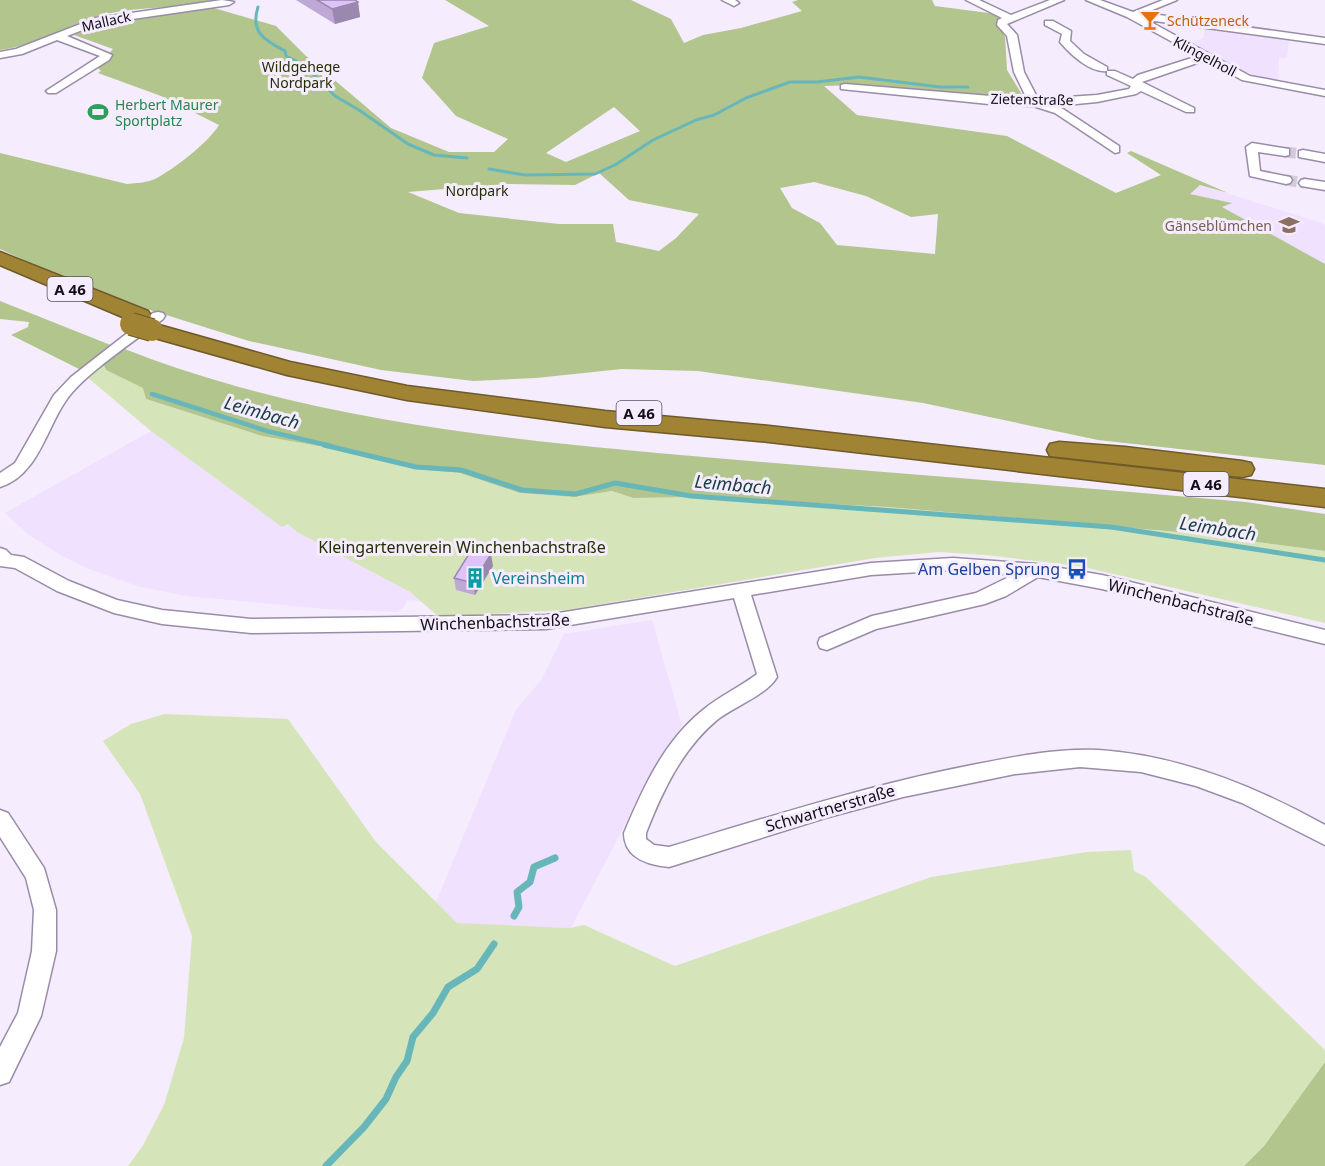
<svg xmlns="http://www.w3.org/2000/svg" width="1325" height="1166" font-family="'Noto Sans',sans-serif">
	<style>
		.built { fill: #efe1ff }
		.green { fill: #d5e5b9 }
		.forest { fill: #b1c58d; fill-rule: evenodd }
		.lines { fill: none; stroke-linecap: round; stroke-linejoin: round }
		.stream-far3 { stroke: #67b7ba; stroke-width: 3 }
		.stream-far2 { stroke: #67b7ba; stroke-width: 4.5 }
		.stream-far1 { stroke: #67b7ba; stroke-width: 5 }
		.stream { stroke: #67b7ba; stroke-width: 7 }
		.minor-tunnel { stroke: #d3cbdc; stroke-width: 11; stroke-dasharray: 11 5; stroke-linecap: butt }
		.minor-casing { stroke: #998ca7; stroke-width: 3 }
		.highway-casing { stroke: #6f5a2a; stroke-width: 3 }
		.minor { fill: #fff; fill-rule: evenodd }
		.highway { fill: #a18334; fill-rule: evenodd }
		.highway-bridge-casing { stroke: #6f5a2a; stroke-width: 24; stroke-linecap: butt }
		.highway-bridge { stroke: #a18334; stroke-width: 22 }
		.wall { fill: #bea8d6 }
		.shaded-wall { fill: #9b88ae }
		.building { fill: #ddc3f9; stroke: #9b88ae; stroke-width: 1.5 }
		.labels { text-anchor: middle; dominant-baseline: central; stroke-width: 6; stroke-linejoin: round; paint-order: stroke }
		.far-food-label { font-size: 14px; fill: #c56008; stroke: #f5ecfe; text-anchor: start }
		.far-street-label { font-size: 14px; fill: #130e18; stroke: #f5ecfe }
		.far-park-label { font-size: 14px; fill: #242f05; stroke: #f5ecfe }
		.far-leisure-label { font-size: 14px; fill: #27864d; stroke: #f5ecfe; text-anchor: start }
		.far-education-label { font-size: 14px; fill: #785e54; stroke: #f5ecfe; text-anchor: end }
		.shield { fill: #f5ecfe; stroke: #57515d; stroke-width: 1.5 }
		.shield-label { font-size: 15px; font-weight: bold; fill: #130e18 }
		.park-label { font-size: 16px; fill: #242f05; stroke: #f5ecfe }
		.transit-label { font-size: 16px; fill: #164399; stroke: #f5ecfe; text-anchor: end }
		.culture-label { font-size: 16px; fill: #0d838f; stroke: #f5ecfe; text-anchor: start }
		.street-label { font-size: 16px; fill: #130e18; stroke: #f5ecfe }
		.water-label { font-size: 18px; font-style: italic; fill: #194041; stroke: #f5ecfe }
	</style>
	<rect width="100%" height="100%" fill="#f5ecfe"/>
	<g class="built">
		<polygon points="1205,27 1289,39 1287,58 1279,58 1278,82 1240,70 1189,42 1203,39"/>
		<polygon points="1200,185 1322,223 1325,226 1325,264 1221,207 1230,203 1190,194"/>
		<polygon points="151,431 282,527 288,524 297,532 410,592 420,601 407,600 404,607 397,612 326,609 187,596 137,586 84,567 59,554 29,535 5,513"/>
		<polygon points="652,620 682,725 634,807 571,928 457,924 436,902 516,710 542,679 564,634"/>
	</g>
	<g class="green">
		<polygon points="103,363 106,370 144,388 146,399 262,436 330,448 415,469 460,473 520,493 574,497 612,491 633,498 695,497 888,507 1189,533 1325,551 1325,623 1079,566 985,555 938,552 875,558 567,610 439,617 410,592 297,532 288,524 282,527 151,431 87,377"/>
		<polygon points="165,714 288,719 376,842 457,923 570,928 584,925 675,966 931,877 1087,852 1131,850 1134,871 1146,877 1185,914 1325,1050 1325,1062 1264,1146 1244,1166 128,1166 142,1147 164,1105 184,1038 192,936 140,794 103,741 131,724"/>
	</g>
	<g class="forest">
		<path d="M0 0H213C178 9 141 6 106 14 71 23 34 46 0 50Z"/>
		<path d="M445 0H631L671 19 684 43 703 35 741 28 802 11 792 2 798 0H932L935 6 1004 15 999 26 1005 37 1007 70 1024 98 925 92 860 85 824 86 857 115 1007 136 1116 193 1161 175 1127 153 1131 151 1228 193 1200 185 1190 194 1232 203 1222 207 1325 264V465L1098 440 923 403 698 371 622 369 536 378 473 381 381 370 249 341 147 309 60 277 0 249V153L127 184C136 183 146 183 155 179 174 169 208 143 219 125L161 96 98 73 101 71 97 67 113 49 74 35 108 22 207 6 276 26 305 55 391 128 449 152H494L508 139 456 116 422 78 434 43 489 26ZM614 107 640 131 566 162 546 153ZM599 173 629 200 699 214 676 238 659 251 616 242 613 224H559L459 213 408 192 506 184 575 185ZM814 182 866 196 911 217 938 214 935 254 837 245 820 223 792 208 780 188Z"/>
		<polygon points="0,301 113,346 87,367 79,369 11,335 28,327 29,322 0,319"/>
		<path d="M122 348C317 425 531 442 738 460 908 474 1077 487 1246 502L1325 514V551L1189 533 888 507 695 497 633 498 612 491 574 497 520 493 460 473 415 469 330 448 262 436 146 399 143 388 106 370 103 363Z"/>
		<polygon points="1325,1062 1325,1166 1244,1166 1264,1146"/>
	</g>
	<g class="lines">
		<g class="stream-far3">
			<path d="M258 7C250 32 264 40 285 51L286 56 304 65 335 96 359 110 408 144 434 155 467 158"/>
			<polyline points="489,169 525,175 595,174 615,165 653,140 696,120 714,115 746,98 790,82 817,82 859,77 940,87 968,87"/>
		</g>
		<polyline class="stream-far2" points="152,394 267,431 331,446"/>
		<polyline class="stream-far1" points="324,445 416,467 461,470 522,490 576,494 615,483 691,496 1111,527 1325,560"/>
		<g class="stream">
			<polyline points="514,916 519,907 517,892 530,882 534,867 555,858"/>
			<polyline points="326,1166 364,1127 386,1099 396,1077 407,1061 413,1037 433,1013 448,987 477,969 494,944"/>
		</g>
		<g class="minor-tunnel">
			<polyline points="1285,152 1303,154"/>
			<polyline points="1286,180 1305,183"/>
		</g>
		<g class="minor-casing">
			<g id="minor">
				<polygon points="222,0 234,2 229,5 98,24 67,36 112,55 109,60 56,93 48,93 46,91 100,56 57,40 22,54 0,58 0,52 16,49 96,18"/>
				<polygon points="722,0 735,0 739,3 734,6"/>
				<path d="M966 0H979L1011 15 1050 0H1064L1007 24 1017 35 1024 72 1038 99 1097 95 1129 89 1131 86 1107 75V71C1090 73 1070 54 1060 42L1062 34 1045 25V21H1053L1071 31 1070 41 1084 54 1107 67V71H1115L1133 79 1138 75 1198 56 1127 17 1086 0H1100L1133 12 1163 0H1177L1145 13 1325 38V44L1147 20 1250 76 1325 90V96L1242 80 1206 60 1142 82 1194 108V112H1186L1141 91 1136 94 1097 102 1055 106 1063 109 1119 146V152L1115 153 1055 113 1033 106 989 104 841 89V85L845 84 1027 99 1014 72 1007 36 997 25 998 20 1002 18Z"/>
				<polygon points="1252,143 1289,149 1289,155 1285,156 1258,152 1260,171 1290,177 1292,180 1290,183 1286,184 1250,176 1246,147"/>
				<polygon points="1303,150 1325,154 1325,162 1299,157 1299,151"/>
				<polygon points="1305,179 1325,182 1325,190 1301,186 1299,183 1301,180"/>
				<path d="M158 312 163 313 165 316 163 319C137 340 82 375 65 402 46 430 37 476 0 487V473L15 463 54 395 71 377 153 313Z"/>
				<path d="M0 548 6 550 11 555 24 557 69 581 117 600 162 610 251 619 546 615 871 563 953 558 1036 564 1102 575 1325 630V644L1102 589 1038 577 1006 596 985 604 876 629 827 650 820 648 818 643 820 638 872 616 976 593 1013 575 953 570 871 575 751 595 777 677C767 695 733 707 717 720 682 749 662 792 646 833V839L654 845 669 847C769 817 869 785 972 765 1013 757 1056 748 1098 750 1178 755 1255 786 1325 825V845L1242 803 1196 786 1141 772 1080 767 1015 774 903 797 825 818 669 867C648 865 624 858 624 833 643 788 664 741 703 710 719 696 739 688 757 674L734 598 546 629 251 633 162 624 114 613 57 591 15 568 0 566Z"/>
				<polygon points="0,810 8,813 44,868 56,910 56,951 41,1016 9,1082 0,1085 0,1047 18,1013 32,951 34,910 26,878 0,837"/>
			</g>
		</g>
		<g class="highway-casing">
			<g id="highway">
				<polygon points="0,252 148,311 151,316 148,321 140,322 132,321 0,265"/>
				<polygon points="152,323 290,362 407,386 605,411 769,426 1325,489 1325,507 769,442 605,427 407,400 287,375 144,335 141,330 144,325"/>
				<polygon points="1059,442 1125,447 1242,461 1251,463 1254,469 1251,475 1242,477 1050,456 1047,450 1050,444"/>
			</g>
		</g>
		<use href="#minor" class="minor"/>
		<use href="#highway" class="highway"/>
		<g class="highway-bridge-casing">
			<polyline id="highway-bridge" points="131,324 152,330"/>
		</g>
		<use href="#highway-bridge" class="highway-bridge"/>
	</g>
	<g class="wall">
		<polygon points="296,0 355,0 358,2 360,17 335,24"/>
		<polygon points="493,566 475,595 456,590 454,578"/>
	</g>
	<g class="shaded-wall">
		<polygon points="358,2 360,17 335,24 332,9"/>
		<polygon points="491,554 493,566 475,595 473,583"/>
	</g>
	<g class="building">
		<polygon points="317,0 355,0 358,2 332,9"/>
		<polygon points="472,549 491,554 473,583 454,578"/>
	</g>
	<defs>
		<g id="bar-bare" transform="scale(1.62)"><path d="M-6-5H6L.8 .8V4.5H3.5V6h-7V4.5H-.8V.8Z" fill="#e8710a" stroke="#f5ecfe" stroke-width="2.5" paint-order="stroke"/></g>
		<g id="stadium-bare" transform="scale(1.62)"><path d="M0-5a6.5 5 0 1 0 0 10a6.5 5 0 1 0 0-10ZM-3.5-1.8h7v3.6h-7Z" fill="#2e9e5b" stroke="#f5ecfe" stroke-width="2.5" paint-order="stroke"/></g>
		<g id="school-bare" transform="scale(1.62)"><path d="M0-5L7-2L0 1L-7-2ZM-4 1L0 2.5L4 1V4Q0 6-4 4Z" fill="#8d6e63" stroke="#f5ecfe" stroke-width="2.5" paint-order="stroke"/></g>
		<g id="bus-bare" transform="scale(1.62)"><path d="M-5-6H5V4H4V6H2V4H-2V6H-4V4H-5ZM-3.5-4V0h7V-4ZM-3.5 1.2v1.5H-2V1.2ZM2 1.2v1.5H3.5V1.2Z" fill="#1a4fb4" stroke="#f5ecfe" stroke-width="2.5" paint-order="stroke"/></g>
		<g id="building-bare" transform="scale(1.62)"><path d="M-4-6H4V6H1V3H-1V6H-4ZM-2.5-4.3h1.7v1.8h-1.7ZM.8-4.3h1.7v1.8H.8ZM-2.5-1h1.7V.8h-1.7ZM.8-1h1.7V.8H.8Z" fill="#0f9aa8" stroke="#f5ecfe" stroke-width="2.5" paint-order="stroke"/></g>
	</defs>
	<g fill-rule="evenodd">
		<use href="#bar-bare" x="1150" y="20"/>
		<use href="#stadium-bare" x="98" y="112"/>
		<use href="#school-bare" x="1289" y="225"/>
		<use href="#bus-bare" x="1077" y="569"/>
		<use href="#building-bare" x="475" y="578"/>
	</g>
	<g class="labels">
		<g class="far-food-label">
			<text x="1167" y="20">Schützeneck</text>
		</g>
		<g class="far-street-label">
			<text transform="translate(106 21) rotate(-13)">Mallack</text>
			<text transform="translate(1205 56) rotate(28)">Klingelholl</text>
			<text transform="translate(1032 99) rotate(1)">Zietenstraße</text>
		</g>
		<g class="far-park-label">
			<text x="301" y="66">Wildgehege<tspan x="301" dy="16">Nordpark</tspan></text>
			<text x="477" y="190">Nordpark</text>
		</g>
		<g class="far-leisure-label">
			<text x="115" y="104">Herbert Maurer<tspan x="115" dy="16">Sportplatz</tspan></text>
		</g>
		<g class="far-education-label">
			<text x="1272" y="225">Gänseblümchen</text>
		</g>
		<g class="shield">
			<rect x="47.5" y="277" width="45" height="24" rx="4.5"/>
			<rect x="616.5" y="401" width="45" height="24" rx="4.5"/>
			<rect x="1183.5" y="472" width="45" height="24" rx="4.5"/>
		</g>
		<g class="shield-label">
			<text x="70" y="289">A 46</text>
			<text x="639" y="413">A 46</text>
			<text x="1206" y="484">A 46</text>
		</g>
		<g class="park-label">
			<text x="462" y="547">Kleingartenverein Winchenbachstraße</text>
		</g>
		<g class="transit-label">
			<text x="1060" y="569">Am Gelben Sprung</text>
		</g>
		<g class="culture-label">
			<text x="492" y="578">Vereinsheim</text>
		</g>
		<g class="street-label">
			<text transform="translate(1181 602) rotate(14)">Winchenbachstraße</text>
			<text transform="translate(495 622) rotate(-2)">Winchenbachstraße</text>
			<text transform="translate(830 808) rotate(-16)">Schwartnerstraße</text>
		</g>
		<g class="water-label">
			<text transform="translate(262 412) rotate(16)">Leimbach</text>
			<text transform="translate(733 484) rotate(5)">Leimbach</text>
			<text transform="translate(1218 528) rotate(9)">Leimbach</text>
		</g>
	</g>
</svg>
